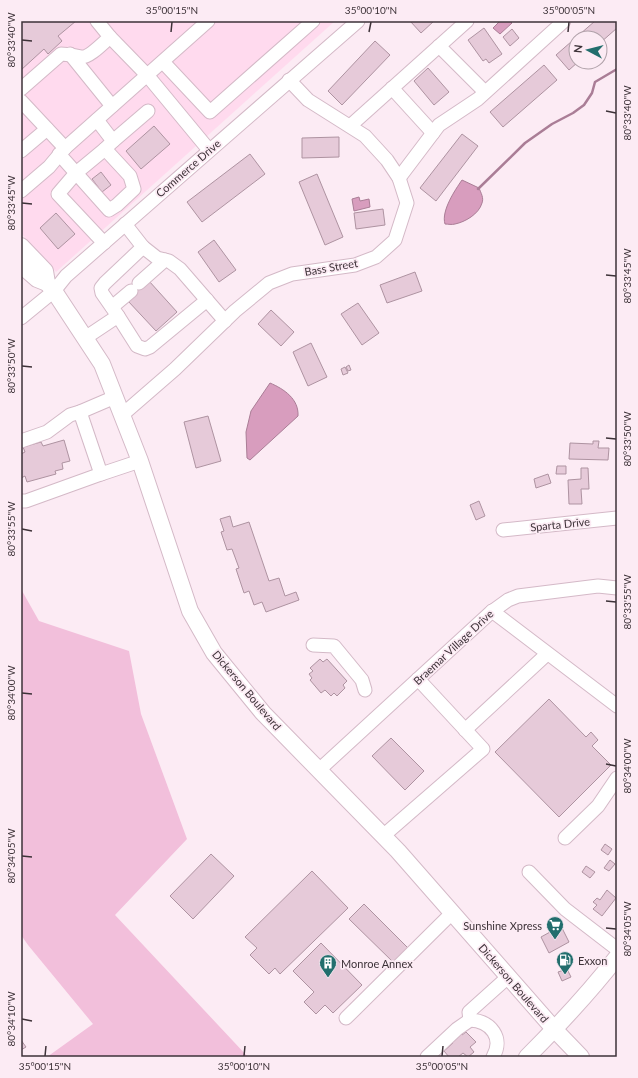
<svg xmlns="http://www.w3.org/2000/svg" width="638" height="1078" font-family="Lato,sans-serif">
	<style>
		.built { fill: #ffdaee }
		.green { fill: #f2bfdb }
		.water { fill: #d89dbe; stroke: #aa7d96 }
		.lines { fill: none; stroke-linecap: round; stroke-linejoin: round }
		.stream { stroke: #aa7d96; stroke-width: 2.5 }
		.building { fill: #e6cad9; stroke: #ae93a1 }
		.minor-casing { stroke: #d4b9c7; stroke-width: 15 }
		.major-casing { stroke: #d4b9c7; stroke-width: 18 }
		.minor { stroke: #fff; stroke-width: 13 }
		.major { stroke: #fff; stroke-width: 16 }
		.ticks { fill: none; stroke: #3d3238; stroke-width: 1.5 }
		.labels { text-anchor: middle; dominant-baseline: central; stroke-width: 3.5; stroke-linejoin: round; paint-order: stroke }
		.street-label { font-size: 11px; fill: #3d3238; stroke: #fcebf4 }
		.poi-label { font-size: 11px; fill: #3d3238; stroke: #fcebf4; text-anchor: start }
		.neatline { fill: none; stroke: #3d3238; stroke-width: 1.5 }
		.ticks-label { font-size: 10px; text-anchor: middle; fill: #3d3238 }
	</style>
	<rect width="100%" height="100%" fill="#fcebf4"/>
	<polygon class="built" points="21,21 335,21 56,272 21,233"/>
	<polygon class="green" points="21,589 39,621 129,651 141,714 187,839 115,915 248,1057 47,1057 93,1024 28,945 21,935"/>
	<g class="water">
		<polygon points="500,21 510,21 512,23 500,34 493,28"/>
		<path d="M462 180 479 188C481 193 484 198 482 203 479 214 465 222 455 224 452 225 448 224 445 224 441 211 455 190 462 180Z"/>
		<polygon points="359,197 360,201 369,199 370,207 354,211 352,199"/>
		<path d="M270 383C284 389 299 399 298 416L250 460 247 458 246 432 251 411Z"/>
	</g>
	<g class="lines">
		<polyline class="stream" points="478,189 525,143 552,124 573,113 584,105 592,93 595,82 617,69"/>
	</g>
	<g class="building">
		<polygon points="21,21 76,21 58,36 62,41 48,54 44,49 21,70"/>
		<polygon points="410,21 434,21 421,33"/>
		<polygon points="595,21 617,21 617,28 600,43 600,38 576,38 576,62 578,62 569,70 556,55"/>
		<polygon points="484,28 502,54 489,63 486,59 483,61 468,40"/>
		<polygon points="512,29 519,38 510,46 503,37"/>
		<polygon points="375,41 390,55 342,105 328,91"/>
		<polygon points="544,65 557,80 503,127 490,112"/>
		<polygon points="428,68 449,92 434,105 414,81"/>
		<polygon points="154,126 170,144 141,169 126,151"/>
		<polygon points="462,134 478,146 436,201 420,188"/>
		<polygon points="339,137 339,157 302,158 302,138"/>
		<polygon points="250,154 265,174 202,222 187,202"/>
		<polygon points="101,172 111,185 102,192 92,179"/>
		<polygon points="317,174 343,237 325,245 299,182"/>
		<polygon points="383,209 385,225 356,229 354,213"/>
		<polygon points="56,213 75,234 58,249 40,228"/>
		<polygon points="214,240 236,270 219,282 198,252"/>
		<polygon points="415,272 422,291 387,303 380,285"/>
		<polygon points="136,281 149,281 177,312 156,331 128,301 128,288"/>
		<polygon points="358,303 379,333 362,345 341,314"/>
		<polygon points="271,310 294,332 281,346 258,324"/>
		<polygon points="311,343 327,377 308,386 293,352"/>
		<polygon points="349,365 351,370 348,371 346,367"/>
		<polygon points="345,367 348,373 343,375 341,369"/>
		<polygon points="208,416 221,461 196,468 184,422"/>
		<polygon points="64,440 70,461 62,463 63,469 55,471 56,474 27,482 25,476 21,478 21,454 25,452 23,447 41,442 43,446"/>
		<polygon points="593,441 599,441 598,448 609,448 608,460 569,459 570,443 593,444"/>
		<polygon points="557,466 566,466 566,474 556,474"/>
		<polygon points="581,468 588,468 589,489 581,489 582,504 569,504 568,480 581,479"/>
		<polygon points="548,474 551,483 536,488 534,479"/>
		<polygon points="479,501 485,516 476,520 470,505"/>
		<polygon points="230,516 233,527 249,522 269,581 279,578 285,596 296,592 299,600 266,612 262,602 254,605 249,591 244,593 236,569 239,568 232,549 227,550 221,532 224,531 220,519"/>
		<polygon points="320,659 323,662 327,659 347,681 343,685 345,688 337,696 334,693 331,696 325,690 321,693 310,680 312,678 309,674 313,671 310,668"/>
		<polygon points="549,699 586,737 591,732 598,740 592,746 611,765 559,817 495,752"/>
		<polygon points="391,738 424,771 405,790 372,756"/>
		<polygon points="605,844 612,849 608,855 601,850"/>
		<polygon points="211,854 234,876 193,919 170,896"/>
		<polygon points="610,860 615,864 609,871 604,868"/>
		<polygon points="586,866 595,872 590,878 582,872"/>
		<polygon points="312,871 348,908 280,974 275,968 269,974 250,955 257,948 245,937"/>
		<polygon points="607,890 616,898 602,916 593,909 597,905 593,902 597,898 600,900"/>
		<polygon points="364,904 408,948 394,963 349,919"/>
		<polygon points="561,926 569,942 549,953 541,937"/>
		<polygon points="321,943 362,985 333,1013 325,1005 316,1014 304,1002 314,992 293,971"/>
		<polygon points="567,969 571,977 562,981 558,972"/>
		<polygon points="454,1026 462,1035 466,1032 476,1042 470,1047 474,1052 468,1057 463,1053 458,1057 449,1057 444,1051 453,1043 445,1034"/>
		<polygon points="21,1040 26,1047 21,1050"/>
	</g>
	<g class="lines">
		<g class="minor-casing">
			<g id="minor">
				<polyline points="110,37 147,75 209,150"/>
				<polyline points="439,46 485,92"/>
				<polyline points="70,54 112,106"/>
				<polyline points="163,62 210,112 313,21"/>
				<polyline points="392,88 433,133"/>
				<path d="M21 89 61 54C69 54 74 56 81 57 89 58 104 42 110 37L97 21"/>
				<polyline points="21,101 65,148"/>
				<polyline points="350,126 467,21"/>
				<polyline points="113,141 148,111"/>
				<polyline points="21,151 47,129"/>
				<polyline points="59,154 109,210 117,205 134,189 130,176 105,149 113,141 97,120"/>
				<polyline points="399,178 439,125 478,99 564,21"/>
				<polyline points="21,191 49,167 65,148 208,21"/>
				<polyline points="104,243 58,194 76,173 105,149"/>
				<polyline points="143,247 157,258 169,261 180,269 225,321"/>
				<polyline points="139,283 165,260"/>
				<polyline points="112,307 131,291"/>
				<polyline points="118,316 137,346 145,349 150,347 207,300"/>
				<polyline points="21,318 54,291 66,276 358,21"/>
				<polyline points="85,338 118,316 102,293 101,288 105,283 143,247 125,224"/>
				<polyline points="115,397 80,412 101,474 140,461"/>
				<polyline points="122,415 175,369 235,311 269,283 292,274 355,265 376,257 395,240 407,203 399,178 387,160 365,136 308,100 289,80"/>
				<polyline points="21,441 47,432 70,415 80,412"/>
				<polyline points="21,501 26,501 101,474"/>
				<polyline points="503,530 617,518"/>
				<polyline points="492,611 617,706"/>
				<polyline points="313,645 334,646 362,680 365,690"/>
				<polyline points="465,730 547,654"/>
				<polyline points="319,770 490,613 508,600 518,596 598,586 617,588"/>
				<polyline points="383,836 483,749 418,679"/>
				<polyline points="565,838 598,806 617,778"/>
				<polyline points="529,872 565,909 617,949"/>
				<polyline points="346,1018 452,913"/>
				<polyline points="470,1020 469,1012 508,977"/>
				<path d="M427 1057 457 1029 470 1020C491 1021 504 1038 493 1057"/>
			</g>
		</g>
		<g class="major-casing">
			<g id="major">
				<polyline points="21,246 45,271 47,283"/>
				<polyline points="21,265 37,279 47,283 54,291 102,364 140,461 190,611 214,653 263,713 398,851 555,1030 581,1057"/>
				<path d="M527 1057C559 1025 589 993 617 957"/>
			</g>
		</g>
		<use href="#minor" class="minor"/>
		<use href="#major" class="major"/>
	</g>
	<path class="ticks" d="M171 32 172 22M369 32 371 22M568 32 569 22M22 40 32 41M606 111 616 113M22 203 32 204M606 275 616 276M22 366 32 367M606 438 616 439M22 529 32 531M606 601 616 602M22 693 32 694M606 764 616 766M22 856 32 857M606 928 616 929M22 1019 32 1021M45 1056 46 1046M244 1056 245 1046M442 1056 443 1046"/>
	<defs>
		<g id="supermarket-pin" transform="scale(0.9)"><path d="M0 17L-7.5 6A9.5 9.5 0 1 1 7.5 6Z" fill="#226e6d" stroke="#fcebf4"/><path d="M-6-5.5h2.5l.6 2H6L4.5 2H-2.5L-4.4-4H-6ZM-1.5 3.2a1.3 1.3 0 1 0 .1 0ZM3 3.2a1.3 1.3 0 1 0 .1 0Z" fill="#fff"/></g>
		<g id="fuel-pin" transform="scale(0.9)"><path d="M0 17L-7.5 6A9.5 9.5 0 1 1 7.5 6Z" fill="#226e6d" stroke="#fcebf4"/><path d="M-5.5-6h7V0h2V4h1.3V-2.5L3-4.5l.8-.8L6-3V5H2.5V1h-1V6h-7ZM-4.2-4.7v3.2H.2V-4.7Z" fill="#fff"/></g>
		<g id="building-pin" transform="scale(0.9)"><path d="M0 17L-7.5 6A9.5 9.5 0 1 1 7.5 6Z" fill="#226e6d" stroke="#fcebf4"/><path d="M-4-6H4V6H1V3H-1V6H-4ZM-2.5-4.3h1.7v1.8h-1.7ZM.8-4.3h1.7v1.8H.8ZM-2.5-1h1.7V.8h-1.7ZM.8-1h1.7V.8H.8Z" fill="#fff"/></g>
	</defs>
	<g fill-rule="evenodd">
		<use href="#supermarket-pin" x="555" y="925"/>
		<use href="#fuel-pin" x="565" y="960"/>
		<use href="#building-pin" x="328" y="963"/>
	</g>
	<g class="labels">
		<g class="street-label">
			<text transform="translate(188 168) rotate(-41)">Commerce Drive</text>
			<text transform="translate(331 267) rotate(-10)">Bass Street</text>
			<text transform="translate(560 524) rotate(-6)">Sparta Drive</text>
			<text transform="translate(453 647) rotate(-43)">Braemar Village Drive</text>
			<text transform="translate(247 690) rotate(50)">Dickerson Boulevard</text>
			<text transform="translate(514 983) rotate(49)">Dickerson Boulevard</text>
		</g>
		<g class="poi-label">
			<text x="542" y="925" text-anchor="end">Sunshine Xpress</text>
			<text x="578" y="960">Exxon</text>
			<text x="341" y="963">Monroe Annex</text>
		</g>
	</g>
	<rect width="638" height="1078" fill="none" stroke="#fcebf4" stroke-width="44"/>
	<g transform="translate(588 50) rotate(277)"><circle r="19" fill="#fcebf4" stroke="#b0a1a9"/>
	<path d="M0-3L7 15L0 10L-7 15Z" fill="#226e6d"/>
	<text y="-6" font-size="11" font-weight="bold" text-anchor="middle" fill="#3d3238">N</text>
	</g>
	<rect x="22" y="22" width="594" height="1034" class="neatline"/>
	<g class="ticks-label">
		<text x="172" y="14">35°00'15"N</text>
		<text x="371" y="14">35°00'10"N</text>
		<text x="569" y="14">35°00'05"N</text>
		<text transform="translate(11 40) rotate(-90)" y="4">80°33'40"W</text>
		<text transform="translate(627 113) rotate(-90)" y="4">80°33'40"W</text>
		<text transform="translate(11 203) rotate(-90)" y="4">80°33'45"W</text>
		<text transform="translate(627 276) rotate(-90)" y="4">80°33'45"W</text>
		<text transform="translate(11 366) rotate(-90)" y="4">80°33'50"W</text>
		<text transform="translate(627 439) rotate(-90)" y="4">80°33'50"W</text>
		<text transform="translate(11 529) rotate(-90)" y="4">80°33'55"W</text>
		<text transform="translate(627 602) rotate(-90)" y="4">80°33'55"W</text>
		<text transform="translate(11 693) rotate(-90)" y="4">80°34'00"W</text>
		<text transform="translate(627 766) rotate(-90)" y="4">80°34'00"W</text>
		<text transform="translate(11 856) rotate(-90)" y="4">80°34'05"W</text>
		<text transform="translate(627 929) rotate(-90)" y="4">80°34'05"W</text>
		<text transform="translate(11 1019) rotate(-90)" y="4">80°34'10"W</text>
		<text x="45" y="1070">35°00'15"N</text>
		<text x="244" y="1070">35°00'10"N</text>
		<text x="442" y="1070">35°00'05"N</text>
	</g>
</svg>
